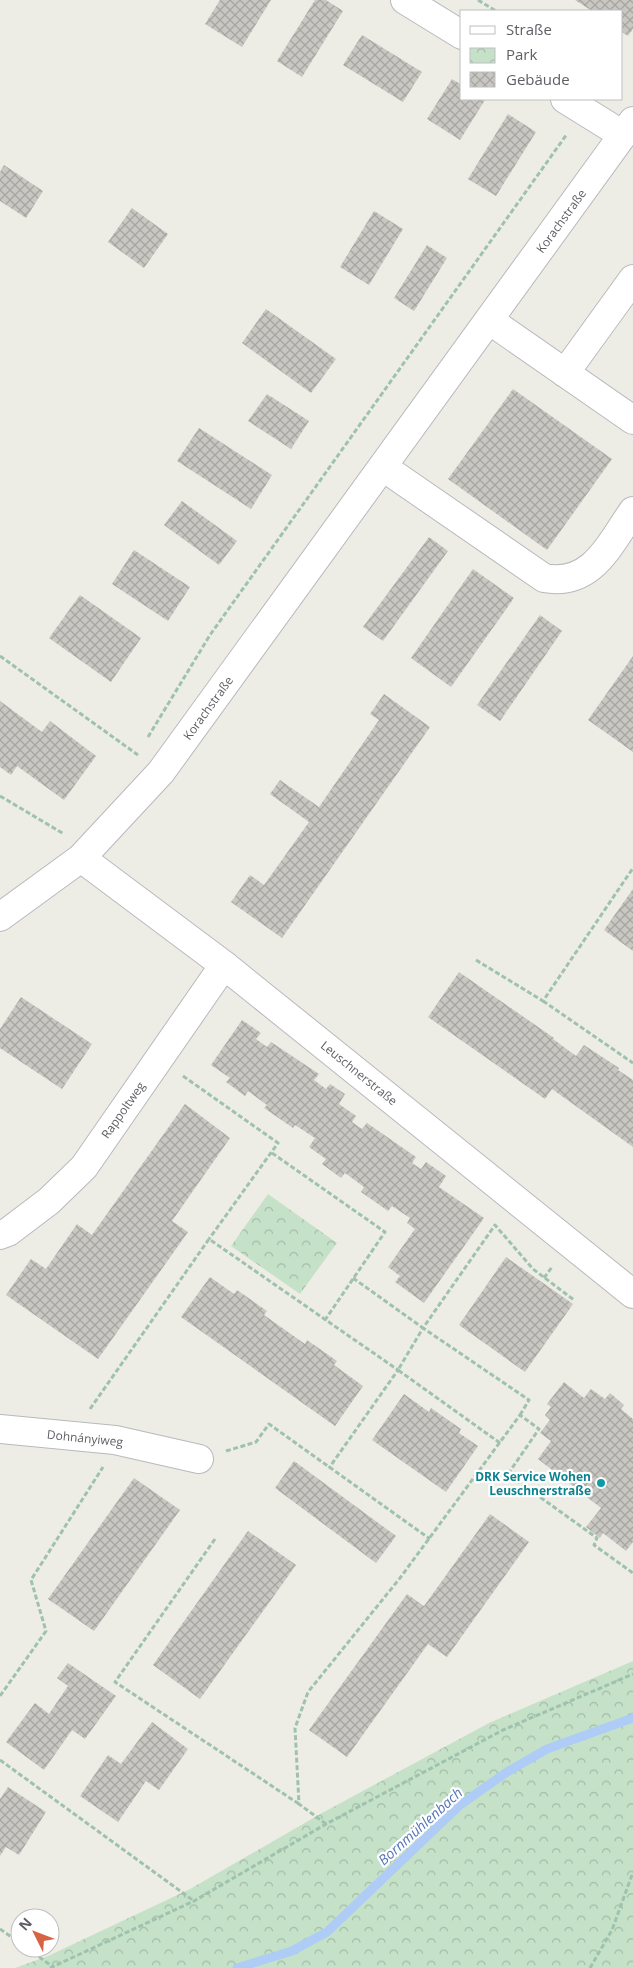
<svg xmlns="http://www.w3.org/2000/svg" width="633" height="1968" font-family="'Open Sans',sans-serif">
	<style>
		.park { fill: url(#park-crowns) }
		.lines { fill: none; stroke-linecap: round; stroke-linejoin: round }
		.stream { stroke: #aeccf5; stroke-width: 9 }
		.building { fill: url(#building-cross-hatch) }
		.minor-casing { stroke: #b7b9be; stroke-width: 30 }
		.path { stroke: #9fc2ae; stroke-width: 3; stroke-dasharray: 5 2.5; stroke-linecap: butt }
		.minor { stroke: #fff; stroke-width: 28 }
		.culture-dot { fill: #0f9aa8; stroke: #fff; stroke-width: 2 }
		.labels { text-anchor: middle; dominant-baseline: central; stroke-width: 4.5; stroke-linejoin: round; paint-order: stroke }
		.street-label { font-size: 12px; fill: #5d5f64; stroke: #fff }
		.culture-label { font-size: 12px; font-weight: bold; fill: #0d838f; stroke: #fff; text-anchor: end }
		.water-label { font-size: 14px; font-style: italic; fill: #5475b5; stroke: #fff }
	</style>
	<defs>
		<pattern id="park-crowns" width="20" height="18" patternUnits="userSpaceOnUse" patternTransform="scale(1.25)"><rect width="20" height="18" fill="#c5e2c9"/><path d="M2 6a3 3 0 1 1 6 0M12 15a3 3 0 1 1 6 0" fill="none" stroke="#a3baa7"/></pattern>
		<pattern id="building-cross-hatch" width="8" height="8" patternUnits="userSpaceOnUse" patternTransform="scale(1.25)"><rect width="8" height="8" fill="#c9c7c2"/><path d="M0 0l8 8M0 8l8-8" fill="none" stroke="#a6a5a1"/></pattern>
	</defs>
	<rect width="100%" height="100%" fill="#eeede5"/>
	<g class="park">
		<polygon points="268,1194 337,1243 300,1294 231,1246"/>
		<polygon points="633,1661 633,1968 15,1968 48,1956 190,1889 322,1813 489,1723"/>
	</g>
	<g class="lines">
		<polyline class="stream" points="237,1968 292,1951 327,1932 460,1805 507,1772 547,1749 633,1718"/>
	</g>
	<g class="building">
		<polygon points="220,0 271,0 242,47 205,24"/>
		<polygon points="315,0 326,0 343,11 302,77 277,61"/>
		<polygon points="575,0 633,0 633,29 628,36 622,32 622,11 592,11"/>
		<polygon points="362,35 422,72 403,102 343,65"/>
		<polygon points="452,79 462,85 462,99 485,100 460,140 427,119"/>
		<polygon points="508,114 536,132 496,196 468,179"/>
		<polygon points="4,165 43,191 26,218 0,201 0,172"/>
		<polygon points="132,208 168,234 144,268 108,242"/>
		<polygon points="374,211 403,229 369,285 340,267"/>
		<polygon points="427,245 447,258 414,311 394,298"/>
		<polygon points="266,309 336,359 311,393 242,343"/>
		<polygon points="513,389 612,459 547,550 448,479"/>
		<polygon points="267,394 309,421 291,449 248,421"/>
		<polygon points="199,428 272,475 251,509 177,461"/>
		<polygon points="182,501 237,541 219,565 164,525"/>
		<polygon points="429,537 448,551 383,641 363,627"/>
		<polygon points="134,550 190,587 168,621 112,584"/>
		<polygon points="473,569 514,598 451,687 411,658"/>
		<polygon points="80,595 141,638 111,682 49,638"/>
		<polygon points="540,615 562,631 500,721 477,705"/>
		<polygon points="633,656 633,752 588,720"/>
		<polygon points="384,694 430,727 282,938 231,902 250,875 264,885 309,822 270,794 280,780 319,807 379,720 370,714"/>
		<polygon points="0,701 42,732 50,721 96,756 64,800 17,766 11,775 0,767"/>
		<polygon points="633,889 633,951 604,930"/>
		<polygon points="459,972 554,1038 553,1039 576,1056 584,1045 619,1068 618,1070 633,1080 633,1147 552,1089 545,1099 428,1017"/>
		<polygon points="21,997 92,1044 62,1089 0,1048 0,1029"/>
		<polygon points="242,1020 261,1033 256,1039 267,1047 271,1042 319,1074 314,1080 326,1089 330,1084 345,1094 339,1104 356,1116 352,1122 362,1129 367,1123 416,1157 412,1163 421,1169 426,1162 446,1176 439,1187 484,1218 424,1303 395,1282 400,1276 388,1267 415,1229 407,1223 410,1218 392,1206 388,1211 361,1192 364,1187 345,1173 341,1178 322,1164 326,1159 309,1147 315,1138 295,1125 293,1128 264,1108 267,1105 248,1091 245,1096 226,1082 230,1078 211,1065"/>
		<polygon points="185,1104 230,1138 172,1221 188,1232 98,1359 6,1295 31,1259 46,1269 77,1224 92,1235"/>
		<polygon points="506,1257 573,1304 525,1372 459,1325"/>
		<polygon points="210,1277 234,1294 237,1290 267,1311 264,1315 305,1344 307,1340 337,1361 334,1365 363,1386 335,1426 181,1317"/>
		<polygon points="564,1382 584,1398 591,1389 605,1399 610,1393 624,1405 621,1409 633,1419 633,1542 626,1551 603,1533 600,1538 586,1527 601,1508 538,1459 551,1441 540,1433 550,1420 545,1415 551,1407 547,1404"/>
		<polygon points="404,1394 429,1412 431,1408 461,1429 459,1433 478,1446 446,1492 372,1440"/>
		<polygon points="294,1461 396,1536 376,1563 275,1488"/>
		<polygon points="134,1478 180,1510 94,1631 48,1599"/>
		<polygon points="490,1514 529,1542 447,1657 428,1644 347,1757 309,1730 407,1594 424,1606"/>
		<polygon points="248,1531 296,1565 200,1699 153,1665"/>
		<polygon points="68,1663 116,1696 85,1739 72,1730 44,1770 6,1742 35,1703 49,1714 68,1686 57,1678"/>
		<polygon points="152,1722 188,1749 159,1790 146,1781 118,1822 80,1796 108,1755 121,1764"/>
		<polygon points="8,1787 46,1812 19,1855 6,1847 0,1856 0,1799"/>
	</g>
	<g class="lines">
		<g class="minor-casing">
			<g id="minor">
				<polyline points="405,0 462,35"/>
				<polyline points="565,99 623,135"/>
				<polyline points="489,320 633,420"/>
				<polyline points="565,373 633,279"/>
				<path d="M383 467 544 578C592 587 609 545 633 511"/>
				<polyline points="81,858 224,965 633,1294"/>
				<polyline points="0,917 81,858 161,772 633,121"/>
				<polyline points="0,1235 8,1232 49,1201 84,1167 224,965"/>
				<polyline points="0,1429 115,1440 199,1459"/>
			</g>
		</g>
		<g class="path">
			<polyline points="478,0 496,11"/>
			<polyline points="0,656 138,755"/>
			<polyline points="148,737 210,635 567,134"/>
			<polyline points="0,796 64,834"/>
			<polyline points="476,960 543,1001 633,868"/>
			<polyline points="543,1001 633,1063"/>
			<polyline points="183,1076 278,1143 209,1239"/>
			<polyline points="272,1153 385,1232 325,1320"/>
			<polyline points="353,1278 423,1328 495,1225 533,1269 574,1300"/>
			<polyline points="544,1278 552,1267"/>
			<polyline points="90,1409 209,1239 398,1370 329,1468"/>
			<polyline points="500,1443 398,1370 423,1328 529,1400 520,1415"/>
			<polyline points="226,1451 256,1442 269,1424 430,1539"/>
			<polyline points="215,1539 115,1682 299,1804"/>
			<polyline points="0,1696 46,1631 31,1580 103,1467"/>
			<polyline points="0,1760 194,1901"/>
			<polyline points="326,1824 299,1804 295,1728 308,1692 400,1578 520,1415 539,1429 508,1474 597,1538 594,1545 633,1573"/>
			<polyline points="0,1929 20,1943"/>
			<polyline points="27,1948 53,1967"/>
			<polyline points="50,1968 194,1901 326,1824 503,1730 633,1674"/>
			<polyline points="590,1968 612,1930 633,1872"/>
		</g>
		<use href="#minor" class="minor"/>
	</g>
	<circle class="culture-dot" cx="601" cy="1483" r="5"/>
	<g class="labels">
		<g class="street-label">
			<text transform="translate(561 221) rotate(-54)">Korachstraße</text>
			<text transform="translate(208 708) rotate(-54)">Korachstraße</text>
			<text transform="translate(359 1073) rotate(39)">Leuschnerstraße</text>
			<text transform="translate(123 1110) rotate(-55)">Rappoltweg</text>
			<text transform="translate(85 1438) rotate(6)">Dohnányiweg</text>
		</g>
		<g class="culture-label">
			<text x="591" y="1476">DRK Service Wohen<tspan x="591" dy="14">Leuschnerstraße</tspan></text>
		</g>
		<g class="water-label">
			<text transform="translate(420 1826) rotate(-42)">Bornmühlenbach</text>
		</g>
	</g>
	<rect x="460" y="10" width="162" height="90" fill="#ffffff" stroke="#bebfc1"/>
	<rect x="470" y="26" width="25" height="8" fill="#ffffff" stroke="#bebfc1"/>
	<text x="506" y="35" font-size="15" fill="#5d5f64">Straße</text>
	<rect x="470" y="48" width="25" height="15" fill="url(#park-crowns)" stroke="#bebfc1"/>
	<text x="506" y="60" font-size="15" fill="#5d5f64">Park</text>
	<rect x="470" y="72" width="25" height="15" fill="url(#building-cross-hatch)" stroke="#bebfc1"/>
	<text x="506" y="85" font-size="15" fill="#5d5f64">Gebäude</text>
	<g transform="translate(35 1933) rotate(312)"><circle r="24" fill="#ffffff" stroke="#bebfc1"/>
	<path d="M0-4L9 19L0 12L-9 19Z" fill="#d56444"/>
	<text y="-8" font-size="14" font-weight="bold" text-anchor="middle" fill="#5d5f64">N</text>
	</g>
</svg>
